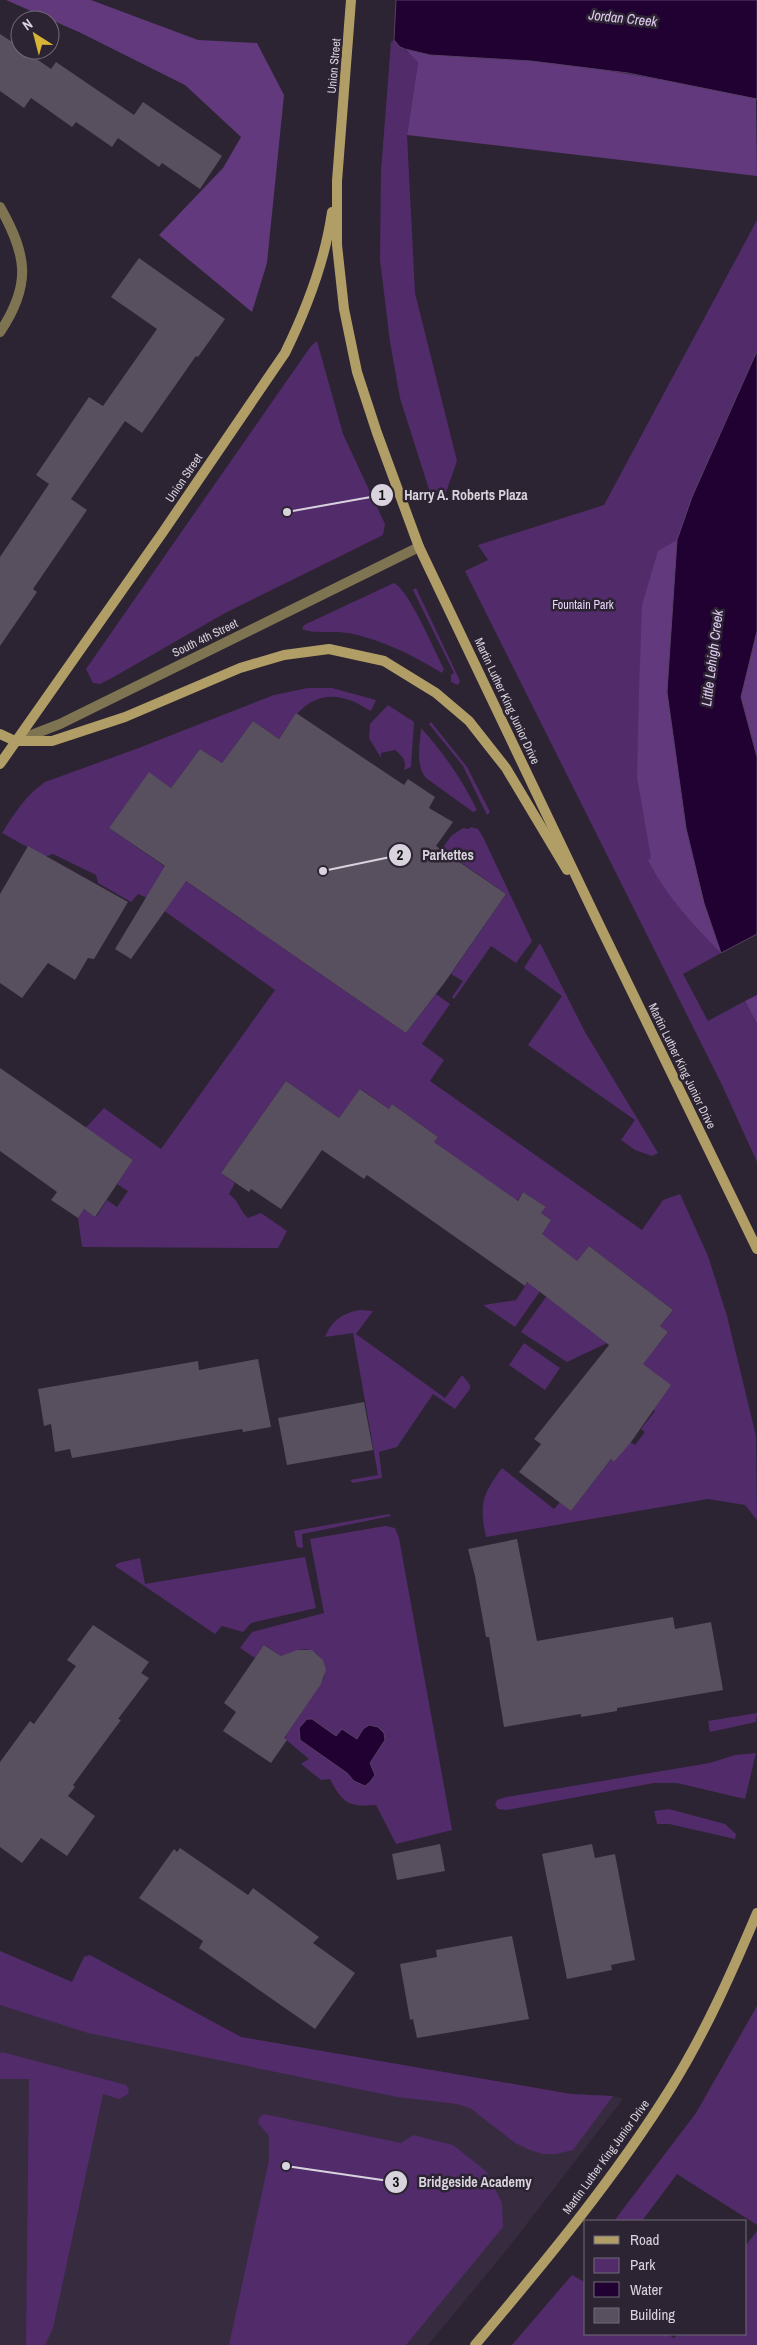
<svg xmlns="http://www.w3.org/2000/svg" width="757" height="2345" font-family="'Archivo Narrow',sans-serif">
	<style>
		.built { fill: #372b3f }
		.green { fill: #522b6b }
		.forest { fill: #61397c }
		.water { fill: #200131; stroke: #574064 }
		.building { fill: #584f5f }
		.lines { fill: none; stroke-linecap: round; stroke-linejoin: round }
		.street { stroke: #7f7451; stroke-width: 10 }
		.secondary { stroke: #b09e66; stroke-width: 10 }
		.labels { text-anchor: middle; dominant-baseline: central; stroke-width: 5; stroke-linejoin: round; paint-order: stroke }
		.street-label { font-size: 12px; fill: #d8d3dc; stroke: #2c2432 }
		.park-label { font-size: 12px; fill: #ebd6fd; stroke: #2c2432 }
		.water-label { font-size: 14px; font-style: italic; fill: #e1cbf2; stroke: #2c2432 }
		.leader { fill: none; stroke: #d8d3dc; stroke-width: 2 }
		.callout-dot { fill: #d8d3dc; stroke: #2c2432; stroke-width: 2 }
		.mark-label { font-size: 15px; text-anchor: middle; font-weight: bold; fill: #111 }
		.callout-label { font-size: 14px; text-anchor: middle; font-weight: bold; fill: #d8d3dc; stroke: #2c2432; stroke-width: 5; stroke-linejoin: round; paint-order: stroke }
	</style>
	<rect width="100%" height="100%" fill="#2c2432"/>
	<polygon class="built" points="0,1951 72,1982 241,2037 571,2094 613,2096 623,2099 509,2247 428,2345 0,2345"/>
	<g class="green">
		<path d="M394 40C401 49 411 52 418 62L407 135 415 293 457 461 444 498 433 502 400 398 390 342 380 260 381 171 391 42Z"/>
		<polygon points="757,220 757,351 692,497 686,828 704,903 721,953 683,974 708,1021 745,1001 757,1024 757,1162 722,1085 465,571 488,560 478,545 604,505"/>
		<polygon points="317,341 343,434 385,524 383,535 225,613 112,678 100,684 93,683 86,669 311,346"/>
		<path d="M394 583C409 590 435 652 444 669L442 673C413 655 382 640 349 633 336 631 312 634 302 629L304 625Z"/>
		<polygon points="416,588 460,681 458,685 451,682 451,675 454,673 413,590"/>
		<path d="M308 688H332L376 700 371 711C363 707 355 701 346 699 312 689 295 714 279 739L253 721 222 763 200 749 171 788 149 773 109 828 406 1033 436 994 450 1004 422 1044 444 1060 430 1081 642 1230 663 1200 680 1194 708 1256 727 1316 756 1436 757 1520 745 1505 708 1499 486 1537C479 1504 482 1495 502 1468L554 1509 560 1502 571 1511 611 1459 614 1462 630 1442 635 1445 645 1432 641 1429 655 1411 648 1405 638 1360 653 1340 659 1344 668 1332 660 1326 673 1310 589 1246 577 1261 559 1264 515 1327 483 1305 516 1300 541 1262 528 1253 551 1220 541 1213 546 1207 523 1192 498 1229 434 1142 438 1137 392 1104 389 1109 361 1089 339 1118 286 1081 221 1173 235 1183 229 1194C240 1202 239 1210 248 1218L261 1213 287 1231 278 1248 82 1247 78 1218 84 1209 96 1217 107 1200 117 1207 128 1191 117 1184 133 1160 95 1134 79 1135 104 1108 161 1149 275 990 145 897 138 894 131 902 98 883 96 875 53 854 45 857 2 833C14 814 26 795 45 782L136 749 274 695Z"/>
		<path d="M388 705 414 722 411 767 404 770C407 760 402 756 395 750L381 753V758L369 738 370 724Z"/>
		<polygon points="431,722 467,767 490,812 487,815 463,766 429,724"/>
		<path d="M421 728C444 753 462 780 477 810L473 812 426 778C415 765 420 744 421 728Z"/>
		<polygon points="471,827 478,829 483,837 532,941 516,963 491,946 454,999 452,997 463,981 451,974 506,894 442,849 451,836 463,828 469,829"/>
		<polygon points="540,943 585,1032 658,1153 652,1156 635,1150 621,1140 635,1120 528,1045 562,996 524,968"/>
		<polygon points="566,1269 607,1343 567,1362 521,1332"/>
		<path d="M360 1310 373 1311 356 1334 445 1398 462 1375 470 1385V1389L455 1409 433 1394 397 1447 379 1452 382 1478 353 1483 350 1480 378 1475 353 1333 325 1337C332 1320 343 1313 360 1310Z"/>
		<polygon points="524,1343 560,1368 545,1390 509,1365"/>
		<polygon points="389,1514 391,1516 302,1534 303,1548 297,1547 294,1531"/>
		<path d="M385 1526 395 1528 399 1538 452 1830 396 1844 376 1805C349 1807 343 1804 330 1779L321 1780 301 1764 309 1759 284 1738 324 1678C327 1663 317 1645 299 1650 294 1651 289 1656 285 1659L265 1645 255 1658 240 1648 252 1632 324 1613 310 1539Z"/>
		<polygon points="305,1557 316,1608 251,1623 243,1632 222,1626 215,1634 115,1566 118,1563 140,1558 145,1584"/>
		<polygon points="757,1713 756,1722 710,1732 708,1721"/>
		<polygon points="756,1753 745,1799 677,1783 654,1783 506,1810 498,1809 495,1805 497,1800 506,1797 710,1763 735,1755"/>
		<polygon points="669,1809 725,1824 736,1834 735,1839 669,1824 657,1824 654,1811"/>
		<polygon points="0,1951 72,1982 84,1957 90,1955 241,2037 571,2094 613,2096 573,2150 556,2154 543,2154 530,2150 515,2143 470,2108 457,2104 397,2097 88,2033 0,2005"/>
		<polygon points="757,2006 757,2225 677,2174 642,2221 614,2221 696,2113"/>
		<polygon points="2,2052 126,2085 129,2090 128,2094 119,2099 103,2094 53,2328 45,2345 26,2345 29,2079 0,2079 0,2054"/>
		<polygon points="264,2114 401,2143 413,2135 453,2145 486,2171 502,2203 503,2227 406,2345 229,2345 269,2160 269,2136 258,2123 259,2118"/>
		<polygon points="757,2231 757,2345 512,2345 572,2275 586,2283 586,2334 667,2334 674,2338 678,2334 746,2334 746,2245"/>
	</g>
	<g class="forest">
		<polygon points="6,0 91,0 198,40 257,43 284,95 267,263 252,312 159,235 223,168 241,137 185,85 81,33"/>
		<path d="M405 49C448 60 491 56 534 61 609 69 682 83 756 98L757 176 407 135 418 62Z"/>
		<path d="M677 540 667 692 686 828 704 903 721 953C693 925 666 896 648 860L651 858 637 777 639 691 642 605 658 551Z"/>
		<polygon points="757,631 757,757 741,697"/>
		<polygon points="757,995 757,1024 745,1001"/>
	</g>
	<g class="water">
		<polygon points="396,0 757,0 757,99 628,73 531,61 430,55 405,49 400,47 394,40"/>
		<polygon points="757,351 757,631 741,697 757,757 757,934 721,953 704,903 686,828 667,692 677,540 692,497"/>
		<polygon points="307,1719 312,1719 336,1736 342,1729 357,1739 363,1729 369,1725 378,1727 384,1733 385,1740 370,1763 375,1775 370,1782 365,1786 354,1781 347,1773 300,1740 299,1728"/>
	</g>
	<g class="building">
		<polygon points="0,34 20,47 20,50 24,50 51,69 56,62 134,115 143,102 222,156 200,189 162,163 159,167 118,138 112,147 76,122 72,127 31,98 24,108 0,91"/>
		<polygon points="139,258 225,319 198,357 196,356 142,433 125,421 71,499 87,510 33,589 37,592 0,646 0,557 49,484 36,475 89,397 103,406 157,329 111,297"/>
		<polygon points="296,713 404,785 408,779 435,797 429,808 453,822 436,846 506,894 445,982 406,1033 186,881 131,959 115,949 165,866 109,828 149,772 171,788 200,749 222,763 253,721 279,739"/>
		<polygon points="28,846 128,902 94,959 88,958 75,980 48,963 22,998 0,983 0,894"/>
		<polygon points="0,1068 133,1160 95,1217 84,1209 78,1218 51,1200 57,1192 0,1151"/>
		<polygon points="286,1081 339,1118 360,1089 389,1109 392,1104 438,1137 434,1142 518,1201 523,1192 546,1207 541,1213 551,1220 542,1234 577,1261 589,1246 673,1310 660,1326 668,1332 643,1364 671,1385 631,1442 614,1462 611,1459 571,1511 519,1472 541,1444 534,1439 609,1345 527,1282 525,1286 367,1175 364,1179 322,1150 281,1209 251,1189 249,1192 221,1173"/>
		<polygon points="258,1359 271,1427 243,1432 242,1429 72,1458 70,1449 55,1452 51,1424 44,1426 38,1389 198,1361 199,1370"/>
		<polygon points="364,1402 373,1450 287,1465 278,1418"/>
		<polygon points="517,1539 537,1641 673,1617 675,1629 711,1622 723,1690 617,1708 617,1711 581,1717 581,1714 504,1727 489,1637 486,1637 475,1576 468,1549"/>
		<polygon points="93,1625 149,1662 141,1673 149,1678 118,1719 121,1720 73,1785 75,1787 68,1796 95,1816 67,1856 41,1838 22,1863 0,1847 0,1762 30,1721 34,1724 76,1666 67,1660"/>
		<polygon points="264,1645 281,1656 297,1650 312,1650 323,1660 326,1670 321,1684 284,1738 287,1740 271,1763 223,1731 236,1712 224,1703"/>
		<polygon points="440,1844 445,1871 397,1880 392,1854"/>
		<polygon points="592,1844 595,1858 615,1854 635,1960 611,1965 612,1970 567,1979 542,1854"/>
		<polygon points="180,1848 248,1895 253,1888 319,1937 313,1943 355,1973 315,2029 199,1948 203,1941 139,1898 174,1849 177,1852"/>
		<polygon points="512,1936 529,2019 417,2038 413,2019 410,2020 400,1964 437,1957 436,1950"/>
	</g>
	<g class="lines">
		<g class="street">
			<path d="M0 207C27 255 32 284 0 332"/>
			<polyline points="16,741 60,724 419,547"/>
		</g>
		<g class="secondary">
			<polyline points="351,0 337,181 337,245 344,309 357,372 377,433 419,547 596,918 757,1249"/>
			<polyline points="0,734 15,741 52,741 125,717 240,668 284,655 329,649 384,661 436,693 469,721 506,768 567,870"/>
			<path d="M0 764 163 532 285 353C307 308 325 261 332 212"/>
			<path d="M475 2345C545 2262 615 2178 672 2086 706 2031 732 1972 757 1913"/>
		</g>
	</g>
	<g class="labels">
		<g class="street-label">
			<text transform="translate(334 66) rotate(-85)">Union Street</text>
			<text transform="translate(184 478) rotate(-56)">Union Street</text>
			<text transform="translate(205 638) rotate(-26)">South 4th Street</text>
			<text transform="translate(507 701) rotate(65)">Martin Luther King Junior Drive</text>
			<text transform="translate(682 1066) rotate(64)">Martin Luther King Junior Drive</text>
			<text transform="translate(606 2157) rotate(-54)">Martin Luther King Junior Drive</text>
		</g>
		<g class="park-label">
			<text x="583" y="605">Fountain Park</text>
		</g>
		<g class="water-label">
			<text transform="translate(623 18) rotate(6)">Jordan Creek</text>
			<text transform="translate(712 658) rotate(-83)">Little Lehigh Creek</text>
		</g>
	</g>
	<path class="leader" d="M287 512L382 495M323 871L400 855M286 2166L396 2182"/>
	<g class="callout-dot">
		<circle cx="287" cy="512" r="5"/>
		<circle cx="323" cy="871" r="5"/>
		<circle cx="286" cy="2166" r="5"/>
		<circle cx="382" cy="495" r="12"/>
		<circle cx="400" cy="855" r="12"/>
		<circle cx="396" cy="2182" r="12"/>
	</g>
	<g class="mark-label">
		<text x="382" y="500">1</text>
		<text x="400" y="860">2</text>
		<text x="396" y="2187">3</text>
	</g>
	<g class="callout-label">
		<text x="466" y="500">Harry A. Roberts Plaza</text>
		<text x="448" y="860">Parkettes</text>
		<text x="475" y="2187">Bridgeside Academy</text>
	</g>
	<rect x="584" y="2220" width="162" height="115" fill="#2c2432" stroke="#716a76"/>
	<rect x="594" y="2236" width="25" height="8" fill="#b09e66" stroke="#716a76"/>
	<text x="630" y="2245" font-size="15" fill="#d8d3dc">Road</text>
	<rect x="594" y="2258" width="25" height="15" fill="#522b6b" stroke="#716a76"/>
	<text x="630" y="2270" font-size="15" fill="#d8d3dc">Park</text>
	<rect x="594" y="2282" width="25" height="15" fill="#200131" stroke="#716a76"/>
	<text x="630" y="2295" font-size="15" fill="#d8d3dc">Water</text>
	<rect x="594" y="2308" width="25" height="15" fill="#584f5f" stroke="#716a76"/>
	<text x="630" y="2320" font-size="15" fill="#d8d3dc">Building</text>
	<g transform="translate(35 35) rotate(324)"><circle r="24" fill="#2c2432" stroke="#716a76"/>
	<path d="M0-4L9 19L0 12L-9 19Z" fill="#d8b434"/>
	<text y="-8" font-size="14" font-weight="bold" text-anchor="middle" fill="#d8d3dc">N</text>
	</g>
</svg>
